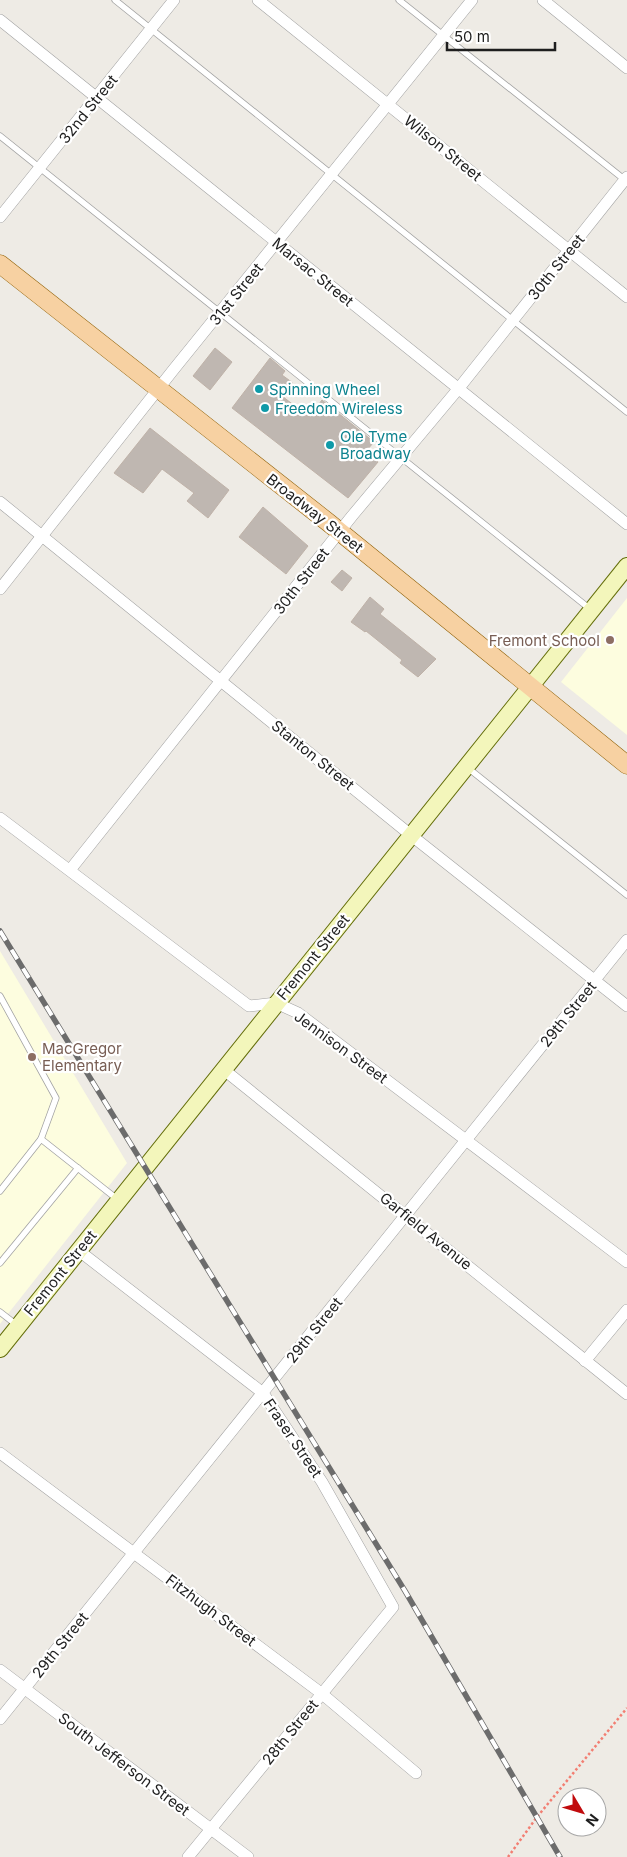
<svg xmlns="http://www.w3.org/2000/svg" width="627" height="1857" font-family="Inter,sans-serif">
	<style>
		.education { fill: #fdfddf }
		.building { fill: #bfb7b1; stroke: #bfb2a8 }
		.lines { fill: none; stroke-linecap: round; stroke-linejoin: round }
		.lane-casing { stroke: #a2a2a2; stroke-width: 7 }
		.street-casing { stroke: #a2a2a2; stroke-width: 12 }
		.secondary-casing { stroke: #656f0b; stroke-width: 18 }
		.primary-casing { stroke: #906108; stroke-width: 19 }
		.path { stroke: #f27e72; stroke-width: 2.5; stroke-dasharray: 2.5 2.5; stroke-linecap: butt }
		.lane { stroke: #fff; stroke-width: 5.5 }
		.street { stroke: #fff; stroke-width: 11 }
		.secondary { stroke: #f3f6bb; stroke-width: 16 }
		.primary { stroke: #f7d1a2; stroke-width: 18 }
		.rail-casing { stroke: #6c6c6c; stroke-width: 5.5 }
		.rail { stroke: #fff; stroke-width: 4; stroke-dasharray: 11; stroke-linecap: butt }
		.culture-dot { fill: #0f9aa8; stroke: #fff; stroke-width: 2 }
		.education-dot { fill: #8d6e63; stroke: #fff; stroke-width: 2 }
		.labels { text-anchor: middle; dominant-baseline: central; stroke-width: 4.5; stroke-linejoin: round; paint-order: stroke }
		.street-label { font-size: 15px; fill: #1e1e1e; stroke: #fff }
		.culture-label { font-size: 15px; fill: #0d838f; stroke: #fff; text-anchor: start }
		.education-label { font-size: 15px; fill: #785e54; stroke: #fff; text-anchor: end }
	</style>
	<rect width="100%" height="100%" fill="#eeebe5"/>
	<g class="education">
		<polygon points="627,598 627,735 561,682"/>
		<polygon points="0,951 127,1163 0,1324"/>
	</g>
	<g class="building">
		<polygon points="215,348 232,362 210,390 193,376"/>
		<polygon points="270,358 285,371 282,375 293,383 282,396 309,417 322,400 374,442 366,451 378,462 348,498 232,408"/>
		<polygon points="150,428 229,490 208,518 187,501 194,493 162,469 143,493 114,473"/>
		<polygon points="263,507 308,546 286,574 239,537"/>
		<polygon points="342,570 352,578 342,591 331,582"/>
		<polygon points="370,597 384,609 380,614 436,659 418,677 400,663 402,660 366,631 365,632 351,622"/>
	</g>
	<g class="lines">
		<g class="lane-casing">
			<g id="lane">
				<polyline points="115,0 627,412"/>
				<polyline points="399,0 625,180"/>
				<polyline points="0,136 590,609"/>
				<polyline points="468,768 627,895"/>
				<polyline points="0,996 56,1098 41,1139"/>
				<polyline points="0,1191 41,1139 117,1199"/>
				<polyline points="0,1263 78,1168"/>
				<polyline points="0,1312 18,1326"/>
			</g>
		</g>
		<g class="street-casing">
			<g id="street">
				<polyline points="258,0 627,297"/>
				<polyline points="543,0 627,68"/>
				<polyline points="0,20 627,524"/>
				<polyline points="0,217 174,0"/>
				<polyline points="0,502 412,836 627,1006"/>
				<polyline points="0,589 174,369 472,0"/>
				<polyline points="0,818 249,1006 276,1003 298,1013 627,1262"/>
				<polyline points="70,870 352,516 459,388 627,177"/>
				<polyline points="223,1069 627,1394"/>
				<polyline points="78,1250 263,1393 322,1482 393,1607 188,1857"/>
				<polyline points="585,1361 627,1310"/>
				<polyline points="0,1453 321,1693 416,1773"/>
				<polyline points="0,1670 248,1857"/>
				<polyline points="0,1719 627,940"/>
			</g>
		</g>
		<g class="secondary-casing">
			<polyline id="secondary" points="0,1349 627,566"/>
		</g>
		<g class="primary-casing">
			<polyline id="primary" points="0,264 329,523 627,765"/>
		</g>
		<polyline class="path" points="508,1857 537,1817 627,1708"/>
		<use href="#lane" class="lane"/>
		<use href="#street" class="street"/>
		<use href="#secondary" class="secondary"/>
		<use href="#primary" class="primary"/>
		<g class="rail-casing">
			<polyline id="rail" points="0,931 405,1591 560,1857"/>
		</g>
		<use href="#rail" class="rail"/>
	</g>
	<g class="culture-dot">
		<circle cx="259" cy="389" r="5"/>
		<circle cx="265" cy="408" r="5"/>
		<circle cx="330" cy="445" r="5"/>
	</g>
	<g class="education-dot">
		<circle cx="610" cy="640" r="5"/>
		<circle cx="32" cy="1057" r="5"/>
	</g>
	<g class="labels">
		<g class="street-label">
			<text transform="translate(88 109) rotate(-51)">32nd Street</text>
			<text transform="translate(443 148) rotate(39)">Wilson Street</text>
			<text transform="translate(556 267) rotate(-51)">30th Street</text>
			<text transform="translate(313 272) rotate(39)">Marsac Street</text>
			<text transform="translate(236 294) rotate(-51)">31st Street</text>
			<text transform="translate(315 513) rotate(38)">Broadway Street</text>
			<text transform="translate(301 581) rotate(-52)">30th Street</text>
			<text transform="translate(313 755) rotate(39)">Stanton Street</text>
			<text transform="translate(313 957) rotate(-51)">Fremont Street</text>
			<text transform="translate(568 1014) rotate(-51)">29th Street</text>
			<text transform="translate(341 1047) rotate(36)">Jennison Street</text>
			<text transform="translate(426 1231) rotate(39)">Garfield Avenue</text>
			<text transform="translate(60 1273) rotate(-51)">Fremont Street</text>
			<text transform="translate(314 1330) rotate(-51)">29th Street</text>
			<text transform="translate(293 1438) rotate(56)">Fraser Street</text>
			<text transform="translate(211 1610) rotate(37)">Fitzhugh Street</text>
			<text transform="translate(60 1645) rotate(-51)">29th Street</text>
			<text transform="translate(290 1732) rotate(-51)">28th Street</text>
			<text transform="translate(124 1764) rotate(37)">South Jefferson Street</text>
		</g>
		<g class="culture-label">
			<text x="269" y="389">Spinning Wheel</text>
			<text x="275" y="408">Freedom Wireless</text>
			<text x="340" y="436">Ole Tyme<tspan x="340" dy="17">Broadway</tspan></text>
		</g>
		<g class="education-label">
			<text x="600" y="640">Fremont School</text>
			<text x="42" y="1048" text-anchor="start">MacGregor<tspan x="42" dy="17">Elementary</tspan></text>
		</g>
	</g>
	<g transform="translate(582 1812) rotate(128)"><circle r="24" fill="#ffffff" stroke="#a5a5a5"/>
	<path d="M0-4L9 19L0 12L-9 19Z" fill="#c10b0d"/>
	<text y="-8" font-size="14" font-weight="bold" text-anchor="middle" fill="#1e1e1e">N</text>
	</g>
	<path d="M447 42v8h108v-8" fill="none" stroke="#1e1e1e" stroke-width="2.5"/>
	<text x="454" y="42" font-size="15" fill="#1e1e1e" stroke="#ffffff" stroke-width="4" paint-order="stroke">50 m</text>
</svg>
